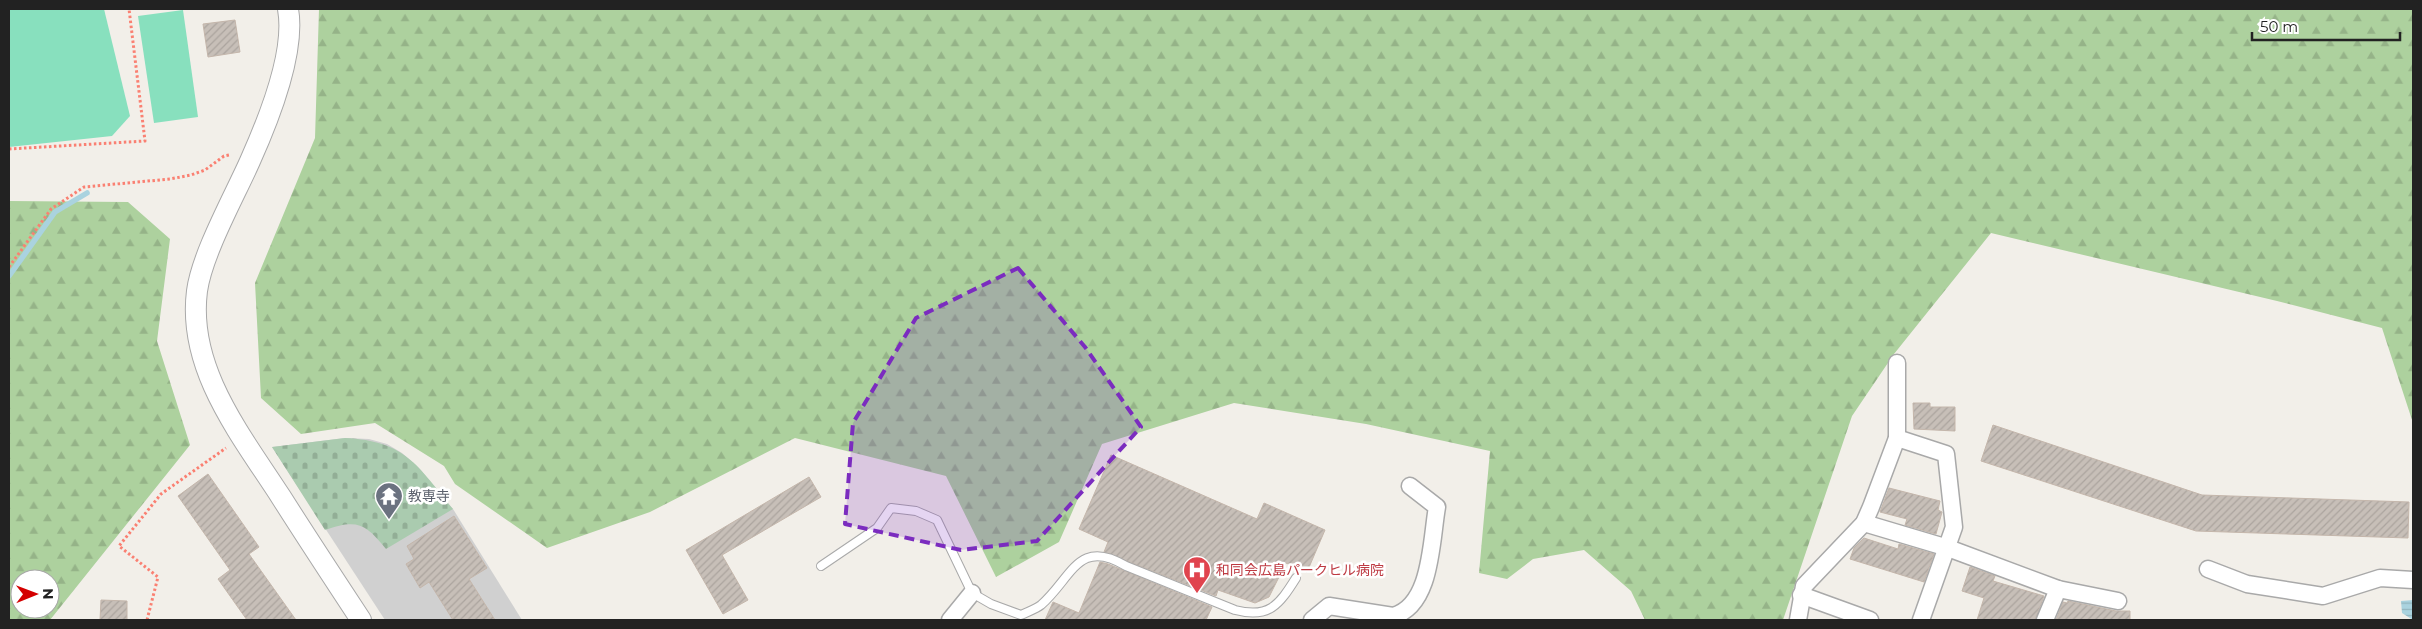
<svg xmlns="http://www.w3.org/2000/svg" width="2422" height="629" font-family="Montserrat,'Noto Sans JP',sans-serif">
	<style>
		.religious { fill: #d0d0d0 }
		.forest { fill: url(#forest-firs); fill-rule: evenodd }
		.cemetery { fill: url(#cemetery-stones) }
		.pitch { fill: #88e0be }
		.water { fill: url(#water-rules) }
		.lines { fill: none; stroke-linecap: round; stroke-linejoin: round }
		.stream { stroke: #aad3df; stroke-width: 5.5 }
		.building { fill: url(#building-hatch); stroke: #c4b6ab }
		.service-casing { stroke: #a9a9a9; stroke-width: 10 }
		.minor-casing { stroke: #a9a9a9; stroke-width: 19 }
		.tertiary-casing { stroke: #a9a9a9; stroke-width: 22 }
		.path { stroke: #fa8072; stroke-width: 3; stroke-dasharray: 2.5 2.5; stroke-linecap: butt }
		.service { stroke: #fff; stroke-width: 8 }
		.minor { stroke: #fff; stroke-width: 16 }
		.tertiary { stroke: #fff; stroke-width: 20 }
		.marked { fill: #7b2cbf; fill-opacity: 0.2; stroke: #7b2cbf; stroke-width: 4; stroke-dasharray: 10 6; stroke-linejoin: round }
		.labels { text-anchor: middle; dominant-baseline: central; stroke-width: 5; stroke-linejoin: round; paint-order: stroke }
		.worship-label { font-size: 14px; fill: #5b616d; stroke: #fff; text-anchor: start }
		.health-label { font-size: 14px; fill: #be3a42; stroke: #fff; text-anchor: start }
	</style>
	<defs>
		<pattern id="forest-firs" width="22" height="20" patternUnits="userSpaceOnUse" patternTransform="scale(1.25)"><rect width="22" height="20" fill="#add19e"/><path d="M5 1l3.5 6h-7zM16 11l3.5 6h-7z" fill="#95b388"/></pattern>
		<pattern id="cemetery-stones" width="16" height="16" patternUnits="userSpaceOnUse" patternTransform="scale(1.25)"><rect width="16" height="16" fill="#aacbaf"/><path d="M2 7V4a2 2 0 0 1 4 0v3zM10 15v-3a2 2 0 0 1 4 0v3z" fill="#92ae96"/></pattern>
		<pattern id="water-rules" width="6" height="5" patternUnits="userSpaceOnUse" patternTransform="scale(1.25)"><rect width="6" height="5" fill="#aad3df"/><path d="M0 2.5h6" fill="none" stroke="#92b5bf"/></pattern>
		<pattern id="building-hatch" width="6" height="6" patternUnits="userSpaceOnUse" patternTransform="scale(1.25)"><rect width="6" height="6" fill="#c7bfb8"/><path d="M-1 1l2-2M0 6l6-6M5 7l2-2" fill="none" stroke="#aba49e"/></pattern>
	</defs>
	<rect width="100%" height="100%" fill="#f2efe9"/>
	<polygon class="religious" points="345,438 369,439 387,444 402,453 419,468 453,509 522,620 385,620 272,447"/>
	<g class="forest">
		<polygon points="319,9 2413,9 2413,423 2382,328 2277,301 1991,233 1894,354 1852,416 1783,620 1645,620 1631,591 1584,550 1533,559 1507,579 1479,573 1490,451 1366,424 1234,403 1102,444 1059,542 996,577 946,476 795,438 650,512 547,548 455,484 444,466 375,423 301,434 261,398 255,283 315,138"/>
		<path d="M9 201 128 202 170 239 157 341 190 445 50 620H9ZM20 579H50V609H20Z"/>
	</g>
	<path class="cemetery" d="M345 438C406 441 417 465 453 509L386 549C365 523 357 519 325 530L272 447Z"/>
	<g class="pitch">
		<polygon points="9,9 104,9 130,116 112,136 9,147"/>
		<polygon points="183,10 198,117 154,123 138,16"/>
	</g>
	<polygon class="water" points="2413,600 2413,620 2402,613 2401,601"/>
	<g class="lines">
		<polyline class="stream" points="9,276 55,212 87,193"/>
	</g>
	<g class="building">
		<polygon points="235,20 240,52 208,57 203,24"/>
		<polygon points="1913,403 1930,403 1930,407 1955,407 1955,431 1914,429"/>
		<polygon points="1993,425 2202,495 2409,502 2408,538 2196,531 1981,461"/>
		<polygon points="1111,455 1257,519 1264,503 1325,530 1307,572 1286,563 1269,597 1255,603 1218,590 1216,596 1104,552 1108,542 1079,529"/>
		<polygon points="208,474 259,547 249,554 296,620 247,620 218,579 230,570 178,496"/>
		<polygon points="809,477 821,497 722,555 748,600 723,614 686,550"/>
		<polygon points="1889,488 1940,501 1938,510 1942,512 1936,534 1905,525 1907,519 1880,512"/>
		<polygon points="454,516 487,568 469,579 495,620 453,620 429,582 420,588 406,564 414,559 407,546"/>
		<polygon points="1864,538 1898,549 1899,544 1934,554 1924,582 1850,559 1854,548"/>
		<polygon points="1100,562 1108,564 1212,607 1206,620 1045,620 1053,602 1079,613"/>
		<polygon points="1970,567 1995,576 1993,581 2044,596 2035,620 1977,620 1984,598 1962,591"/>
		<polygon points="101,600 127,601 127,620 100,620"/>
		<polygon points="2068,601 2116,611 2130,611 2130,620 2056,620 2063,602 2067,603"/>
	</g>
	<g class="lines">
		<g class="service-casing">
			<path id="service" d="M821 566 877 528 891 508 916 511 937 520 972 593 991 604 1021 615C1027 612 1036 609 1041 605 1072 578 1078 537 1126 566L1235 610C1269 619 1279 605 1296 578"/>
		</g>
		<g class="minor-casing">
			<g id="minor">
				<polyline points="1897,438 1946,454 1954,527 1921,620"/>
				<polyline points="1864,523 1948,548 2058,589 2118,601"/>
				<polyline points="2208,569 2247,584 2323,596 2380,578 2413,580"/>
				<polyline points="1801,595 1870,620"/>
				<polyline points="950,620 972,593"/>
				<path d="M1312 620 1329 606 1393 616C1432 606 1431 540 1437 507L1410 486"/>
				<polyline points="1798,620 1804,586 1864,523 1871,507 1897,438 1897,363"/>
				<polyline points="2045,620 2058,589"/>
			</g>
		</g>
		<g class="tertiary-casing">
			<path id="tertiary" d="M288 9C296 53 268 121 250 161 234 197 202 254 197 291 187 369 241 435 281 497 307 538 334 579 361 620"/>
		</g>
		<g class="path">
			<polyline points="9,149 145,141 129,9"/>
			<polyline points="9,267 51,209 84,187 170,179 191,175 205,170 224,156 229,155"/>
			<polyline points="147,620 158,577 119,546 161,494 226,448"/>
		</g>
		<use href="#service" class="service"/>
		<use href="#minor" class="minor"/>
		<use href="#tertiary" class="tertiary"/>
	</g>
	<path class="marked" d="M1018 268 1085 347 1141 427 1037 541 961 550 845 524 853 423 916 318Z"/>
	<defs>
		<g id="temple-pin" transform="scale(1.4375)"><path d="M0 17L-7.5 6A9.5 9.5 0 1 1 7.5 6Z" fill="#6b7280" stroke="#fff"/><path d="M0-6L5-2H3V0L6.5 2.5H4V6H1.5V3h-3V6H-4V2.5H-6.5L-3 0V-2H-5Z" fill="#fff"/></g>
		<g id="hospital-pin" transform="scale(1.4375)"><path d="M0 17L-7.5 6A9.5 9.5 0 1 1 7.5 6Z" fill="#e0444e" stroke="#fff"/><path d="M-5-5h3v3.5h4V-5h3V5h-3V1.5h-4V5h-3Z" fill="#fff"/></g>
	</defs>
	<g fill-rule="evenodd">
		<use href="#temple-pin" x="389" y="496"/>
		<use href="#hospital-pin" x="1197" y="570"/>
	</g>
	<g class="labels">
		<g class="worship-label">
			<text x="408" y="496">教専寺</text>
		</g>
		<g class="health-label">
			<text x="1216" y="570">和同会広島パークヒル病院</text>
		</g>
	</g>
	<rect width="2422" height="629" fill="none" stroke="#222222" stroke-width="20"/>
	<g transform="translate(35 594) rotate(89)"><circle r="24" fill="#ffffff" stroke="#a7a7a7"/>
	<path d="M0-4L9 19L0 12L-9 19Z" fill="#d40000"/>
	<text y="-8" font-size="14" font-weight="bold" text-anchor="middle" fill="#222222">N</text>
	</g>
	<path d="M2252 32v8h148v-8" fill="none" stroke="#222222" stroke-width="2.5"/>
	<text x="2260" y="32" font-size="15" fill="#222222" stroke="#ffffff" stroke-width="4" paint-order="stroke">50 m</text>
</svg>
